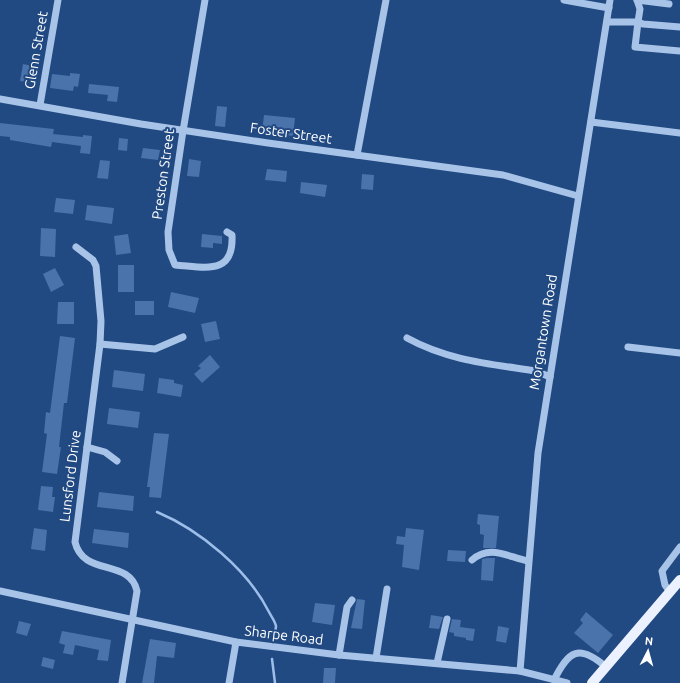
<svg xmlns="http://www.w3.org/2000/svg" width="680" height="683" font-family="Ubuntu,sans-serif">
	<style>
		.lines { fill: none; stroke-linecap: round; stroke-linejoin: round }
		.stream { stroke: #9cbee9; stroke-width: 2.5 }
		.building { fill: #4a72ab }
		.minor { stroke: #a8c3e8; stroke-width: 7 }
		.major { stroke: #ebf1fe; stroke-width: 10 }
		.labels { text-anchor: middle; dominant-baseline: central; stroke-width: 4; stroke-linejoin: round; paint-order: stroke }
		.street-label { font-size: 14px; fill: #fff; stroke: #214982 }
	</style>
	<rect width="100%" height="100%" fill="#214982"/>
	<g class="lines">
		<g class="stream">
			<path d="M157 512C200 530 248 570 269 612 271 616 275 621 276 626 276 628 275 632 274 635"/>
			<polyline points="272,659 275,683"/>
		</g>
	</g>
	<g class="building">
		<polygon points="23,64 33,66 31,83 20,81"/>
		<polygon points="70,73 80,74 78,87 74,86 73,91 50,88 52,74 70,76"/>
		<polygon points="89,84 119,87 117,102 107,101 108,95 88,93"/>
		<polygon points="217,106 227,107 225,127 215,126"/>
		<polygon points="264,115 295,118 293,136 262,132"/>
		<polygon points="0,123 54,129 53,134 83,137 83,135 92,136 90,154 80,153 81,146 52,142 51,147 10,140 10,137 0,136"/>
		<polygon points="119,138 128,139 127,151 118,150"/>
		<polygon points="143,148 160,150 158,160 141,158"/>
		<polygon points="189,159 201,161 199,177 187,176"/>
		<polygon points="100,160 110,161 108,179 97,178"/>
		<polygon points="267,169 287,171 286,182 265,180"/>
		<polygon points="362,174 374,175 373,190 361,189"/>
		<polygon points="301,182 327,185 325,197 300,193"/>
		<polygon points="56,198 75,200 73,214 54,212"/>
		<polygon points="87,205 114,208 112,224 85,220"/>
		<polygon points="41,228 56,229 55,257 40,256"/>
		<polygon points="128,234 131,253 116,255 114,236"/>
		<polygon points="202,234 222,236 222,244 213,243 213,248 201,247"/>
		<rect x="118" y="265" width="16" height="27"/>
		<polygon points="55,268 64,285 51,292 43,274"/>
		<polygon points="171,292 199,298 195,313 168,307"/>
		<rect x="135" y="301" width="19" height="14"/>
		<polygon points="58,302 74,302 74,324 57,324"/>
		<polygon points="216,321 220,339 205,342 201,324"/>
		<polygon points="60,336 75,338 67,403 64,403 59,447 61,447 57,474 42,472 47,434 44,433 46,412 50,413"/>
		<polygon points="210,355 220,367 202,383 194,374 201,368 198,366"/>
		<polygon points="114,370 145,374 143,391 112,387"/>
		<polygon points="159,378 174,380 174,383 183,385 181,397 157,393"/>
		<polygon points="109,408 140,412 138,428 107,424"/>
		<polygon points="154,433 169,434 161,498 149,497 150,487 147,487"/>
		<polygon points="41,486 53,487 52,497 55,497 53,512 38,510"/>
		<polygon points="99,492 134,496 133,511 97,507"/>
		<polygon points="478,514 499,516 496,548 483,548 484,535 480,534 480,525 477,524"/>
		<polygon points="34,528 47,530 45,551 31,549"/>
		<polygon points="406,528 424,530 419,570 402,567 404,545 396,544 397,536 405,537"/>
		<polygon points="94,529 129,533 128,548 92,543"/>
		<polygon points="448,550 466,551 465,562 447,561"/>
		<polygon points="487,558 495,558 493,581 481,580 482,559"/>
		<polygon points="357,599 365,600 362,629 351,628"/>
		<polygon points="315,603 335,605 332,625 312,622"/>
		<polygon points="586,612 613,635 598,653 574,633 583,623 580,620"/>
		<polygon points="431,615 443,617 439,629 429,628"/>
		<polygon points="452,619 461,620 460,627 475,629 473,641 466,640 466,638 454,636 454,633 449,632"/>
		<polygon points="19,621 31,624 27,636 16,633"/>
		<polygon points="498,626 509,628 506,643 496,641"/>
		<polygon points="62,631 111,640 108,661 97,660 99,650 75,645 73,655 63,653 65,645 59,643"/>
		<polygon points="150,639 176,643 174,658 157,656 154,683 142,683"/>
		<polygon points="43,657 55,660 53,669 41,666"/>
		<polygon points="324,668 336,668 335,683 323,683"/>
	</g>
	<g class="lines">
		<g class="minor">
			<path d="M205 0 183 131 168 232 169 250 175 265C205 267 234 276 232 235L227 232"/>
			<polyline points="564,0 609,8"/>
			<polyline points="637,0 669,4"/>
			<polyline points="607,22 638,22 640,9 637,0"/>
			<polyline points="680,27 643,24 638,22 635,47 680,51"/>
			<polyline points="0,99 141,124 268,143 503,175 578,196"/>
			<polyline points="40,105 58,0"/>
			<polyline points="591,122 680,133"/>
			<polyline points="357,155 386,0"/>
			<path d="M76 247 93 260 96 266 101 321 100 344 75 542C83 577 130 558 137 591L122 683"/>
			<path d="M407 338C449 361 491 364 536 371L550 377"/>
			<polyline points="100,344 155,349 183,337"/>
			<polyline points="628,347 680,353"/>
			<polyline points="87,447 105,452 117,461"/>
			<path d="M472 560C490 544 508 557 528 561"/>
			<polyline points="0,591 236,642 339,655 520,671 567,683"/>
			<polyline points="670,592 665,585 662,571 680,547"/>
			<polyline points="339,655 347,607 352,600"/>
			<polyline points="376,658 387,589"/>
			<polyline points="437,663 447,619"/>
			<polyline points="520,671 538,453 610,0"/>
			<path d="M554 680C569 650 579 644 606 667"/>
			<polyline points="229,683 236,642"/>
		</g>
		<polyline class="major" points="592,683 680,580"/>
	</g>
	<g class="labels">
		<g class="street-label">
			<text transform="translate(36 50) rotate(-80)">Glenn Street</text>
			<text transform="translate(291 133) rotate(8)">Foster Street</text>
			<text transform="translate(163 174) rotate(-82)">Preston Street</text>
			<text transform="translate(543 332) rotate(-81)">Morgantown Road</text>
			<text transform="translate(70 476) rotate(-83)">Lunsford Drive</text>
			<text transform="translate(284 635) rotate(7)">Sharpe Road</text>
		</g>
	</g>
	<g transform="translate(648 651) rotate(6)" stroke="#214982" stroke-width="3" paint-order="stroke">
	<path d="M0-3L7 15L0 10L-7 15Z" fill="#ffffff"/>
	<text y="-6" font-size="11" font-weight="bold" text-anchor="middle" fill="#ffffff">N</text>
	</g>
</svg>
